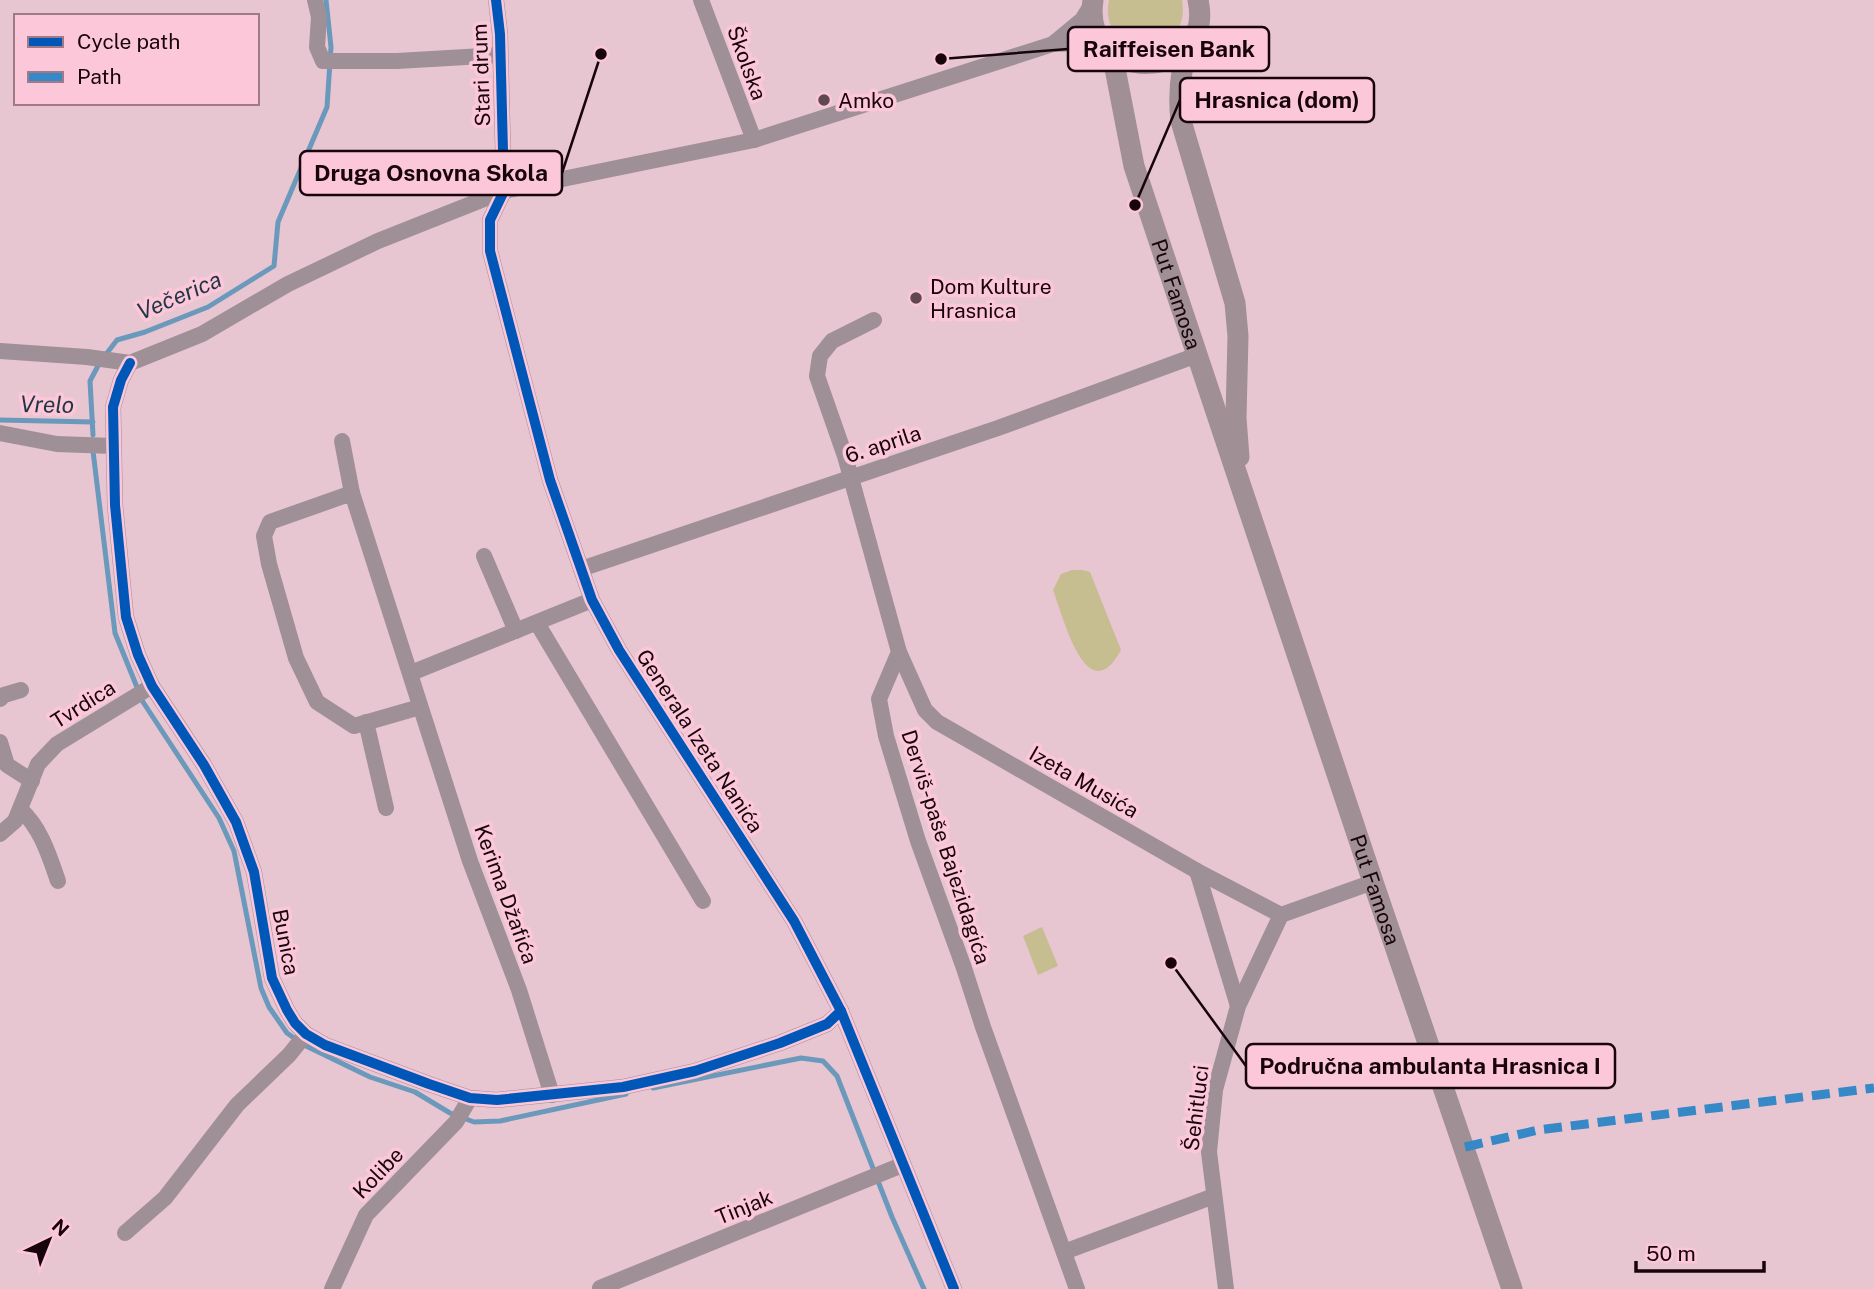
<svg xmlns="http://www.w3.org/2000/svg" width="1874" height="1289" font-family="'Public Sans',sans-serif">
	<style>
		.green { fill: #c6be91 }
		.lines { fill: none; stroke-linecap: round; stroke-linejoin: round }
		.stream { stroke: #6b99bb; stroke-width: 5 }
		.minor { stroke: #9e9096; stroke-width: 16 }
		.secondary { stroke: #a08f95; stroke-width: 21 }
		.quiet { stroke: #3788c6; stroke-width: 9; stroke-dasharray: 18 9; stroke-linecap: butt }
		.cycleway-casing { stroke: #fcc7d9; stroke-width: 15 }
		.cycleway { stroke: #0057b8; stroke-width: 10 }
		.poi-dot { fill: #604851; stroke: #fcc7d9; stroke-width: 2.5 }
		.labels { text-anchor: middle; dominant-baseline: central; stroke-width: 7; stroke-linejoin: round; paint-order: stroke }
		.street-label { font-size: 21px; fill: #18040c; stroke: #fcc7d9 }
		.poi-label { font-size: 21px; fill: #18040c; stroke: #fcc7d9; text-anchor: start }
		.water-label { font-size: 23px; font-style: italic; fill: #1e3644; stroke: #fcc7d9 }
		.leader { fill: none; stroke: #18040c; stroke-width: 2.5 }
		.callout-dot { fill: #18040c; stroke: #fcc7d9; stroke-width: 2.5 }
		.callout { fill: #fcc7d9; stroke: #18040c; stroke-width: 2.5 }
		.callout-label { font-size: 23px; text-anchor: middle; font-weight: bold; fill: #18040c }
	</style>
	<rect width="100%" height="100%" fill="#e7c5d1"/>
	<g class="green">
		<path d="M1109 0H1182C1193 64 1096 60 1109 0Z"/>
		<path d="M1072 570H1082L1090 572 1121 650C1087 713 1063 616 1053 590L1061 574Z"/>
		<polygon points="1042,927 1058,966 1038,975 1023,936"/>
	</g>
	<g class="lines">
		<g class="stream">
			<polyline points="0,420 93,422"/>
			<polyline points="93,435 90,381 100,362 117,340 145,332 208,307 274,266 278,222 327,107 331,47 326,0"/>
			<polyline points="93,451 115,633 143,702 219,818 234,851 261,988 269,1007 287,1033 304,1045 370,1077 415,1092 450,1113 474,1122 500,1121 626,1094"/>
			<polyline points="653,1088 801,1058 823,1061 837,1076 892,1217 924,1289"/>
		</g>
		<g class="minor">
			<polyline points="315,0 319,17 317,47 323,61 397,61 500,55"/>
			<polyline points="496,0 500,34 504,191 490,220 490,251 550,480 592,600 619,650 794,921 841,1011 954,1289"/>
			<polyline points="701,0 754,140"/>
			<polyline points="1053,44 1082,20 1092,4"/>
			<polyline points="874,320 832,341 820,356 817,376 845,456 899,652 879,699 886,736 918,841 964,968 983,1027 1077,1289"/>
			<polyline points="0,351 87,357 130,363 202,334 288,284 378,241 504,191 754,140 1053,44 1081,43 1107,49"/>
			<polyline points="130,363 121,380 113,407 115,505 126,617 138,655 152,686 204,765 236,822 254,872 272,978 287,1010 295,1023 306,1034 325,1045 429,1084 470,1098 497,1100 623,1087 695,1071 780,1043 827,1024 841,1011"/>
			<polyline points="0,433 57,444 113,446"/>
			<polyline points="342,441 352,493"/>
			<polyline points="484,556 516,631"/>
			<polyline points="581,569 998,428 1197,355"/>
			<polyline points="537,623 703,901"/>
			<polyline points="899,652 925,710 937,722 1197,871 1281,915"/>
			<polyline points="411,673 592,600"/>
			<polyline points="0,699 4,695 21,690"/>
			<polyline points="420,707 354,726 317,702 296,658 269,564 264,536 270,522 352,493 470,861 519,990 552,1095"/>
			<polyline points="366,722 386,808"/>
			<polyline points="0,742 7,765 32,781"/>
			<path d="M20 809C41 828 49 855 58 881"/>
			<polyline points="0,834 15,821 38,764 57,744 152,686"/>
			<polyline points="1197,871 1238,1006"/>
			<polyline points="125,1233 165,1198 237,1105 289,1055 306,1034"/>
			<polyline points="1064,1252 1214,1196"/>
			<polyline points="600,1288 902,1165"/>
			<polyline points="332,1289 366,1215 456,1122 470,1098"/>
			<polyline points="1226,1289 1209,1152 1215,1090 1238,1006 1281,915 1373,882"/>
		</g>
		<g class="secondary">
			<path d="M1093 0C1080 87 1216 82 1198 0"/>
			<path d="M1189 44C1180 70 1178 94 1181 121L1235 303 1238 336 1236 418 1239 457"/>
			<path id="s1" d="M1112 53 1134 166 1373 882 1512 1289"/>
		</g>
		<polyline class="quiet" points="1465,1147 1538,1130 1874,1088"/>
		<g class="cycleway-casing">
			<g id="cycleway">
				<polyline points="496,0 500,34 504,191 490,220 490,251 550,480 592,600 619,650 794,921 841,1011 954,1289"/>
				<polyline points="130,363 121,380 113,407 115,505 126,617 138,655 152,686 204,765 236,822 254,872 272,978 287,1010 295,1023 306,1034 325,1045 429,1084 470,1098 497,1100 623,1087 695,1071 780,1043 827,1024 841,1011"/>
			</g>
		</g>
		<use href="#cycleway" class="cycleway"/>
	</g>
	<g class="poi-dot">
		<circle cx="824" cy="100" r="7"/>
		<circle cx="916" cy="298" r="7"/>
	</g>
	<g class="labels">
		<g class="street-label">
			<text transform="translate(747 63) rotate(70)">Školska</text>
			<text transform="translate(481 75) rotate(-92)">Stari drum</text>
			<text stroke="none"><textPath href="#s1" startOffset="250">Put Famosa</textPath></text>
			<text transform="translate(883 444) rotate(-18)">6. aprila</text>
			<text transform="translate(83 704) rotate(-32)">Tvrdica</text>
			<text transform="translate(700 741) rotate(57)">Generala Izeta Nanića</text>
			<text transform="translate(1084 782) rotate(30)">Izeta Musića</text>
			<text transform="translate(946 847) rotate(72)">Derviš-paše Bajezidagića</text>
			<text stroke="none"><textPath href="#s1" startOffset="878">Put Famosa</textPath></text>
			<text transform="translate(506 894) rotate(70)">Kerima Džafića</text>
			<text transform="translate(286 942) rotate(79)">Bunica</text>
			<text transform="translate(1196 1108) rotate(-83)">Šehitluci</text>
			<text transform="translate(378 1173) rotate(-46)">Kolibe</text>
			<text transform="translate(744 1207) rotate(-22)">Tinjak</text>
		</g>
		<g class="poi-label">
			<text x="838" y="100">Amko</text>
			<text x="930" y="286">Dom Kulture<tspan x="930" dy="24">Hrasnica</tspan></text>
		</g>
		<g class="water-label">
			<text transform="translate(179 295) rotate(-23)">Večerica</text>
			<text transform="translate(47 404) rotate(1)">Vrelo</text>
		</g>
	</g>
	<path class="leader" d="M941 59L1068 49M1135 205L1180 100M601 54L562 173M1171 963L1246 1066"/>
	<g class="callout-dot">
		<circle cx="941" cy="59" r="7"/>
		<circle cx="1135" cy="205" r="7"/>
		<circle cx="601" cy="54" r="7"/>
		<circle cx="1171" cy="963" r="7"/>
	</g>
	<g class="callout">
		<rect x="1068" y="27" width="201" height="44" rx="7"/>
		<rect x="1180" y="78" width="194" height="44" rx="7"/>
		<rect x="300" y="151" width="262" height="44" rx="7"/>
		<rect x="1246" y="1044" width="369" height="44" rx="7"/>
	</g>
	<g class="callout-label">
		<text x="1169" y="57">Raiffeisen Bank</text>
		<text x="1277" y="108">Hrasnica (dom)</text>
		<text x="431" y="181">Druga Osnovna Skola</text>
		<text x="1430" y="1074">Područna ambulanta Hrasnica I</text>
	</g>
	<rect x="14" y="14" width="245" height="91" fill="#fcc7d9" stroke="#a17987" stroke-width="2"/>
	<rect x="28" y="37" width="35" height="10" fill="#0057b8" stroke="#a17987" stroke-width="2"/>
	<text x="77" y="49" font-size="21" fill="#18040c">Cycle path</text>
	<rect x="28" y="72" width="35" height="10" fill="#3788c6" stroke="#a17987" stroke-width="2"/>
	<text x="77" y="84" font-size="21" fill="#18040c">Path</text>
	<g transform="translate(49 1240) rotate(43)" stroke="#fcc7d9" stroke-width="5" paint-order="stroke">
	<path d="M0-5L12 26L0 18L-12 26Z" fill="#18040c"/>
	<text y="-10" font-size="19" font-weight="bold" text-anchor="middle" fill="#18040c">N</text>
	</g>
	<path d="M1636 1261v10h128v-10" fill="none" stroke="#18040c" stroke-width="3.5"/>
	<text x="1646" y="1261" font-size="21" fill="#18040c" stroke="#fcc7d9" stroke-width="5" paint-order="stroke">50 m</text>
</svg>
